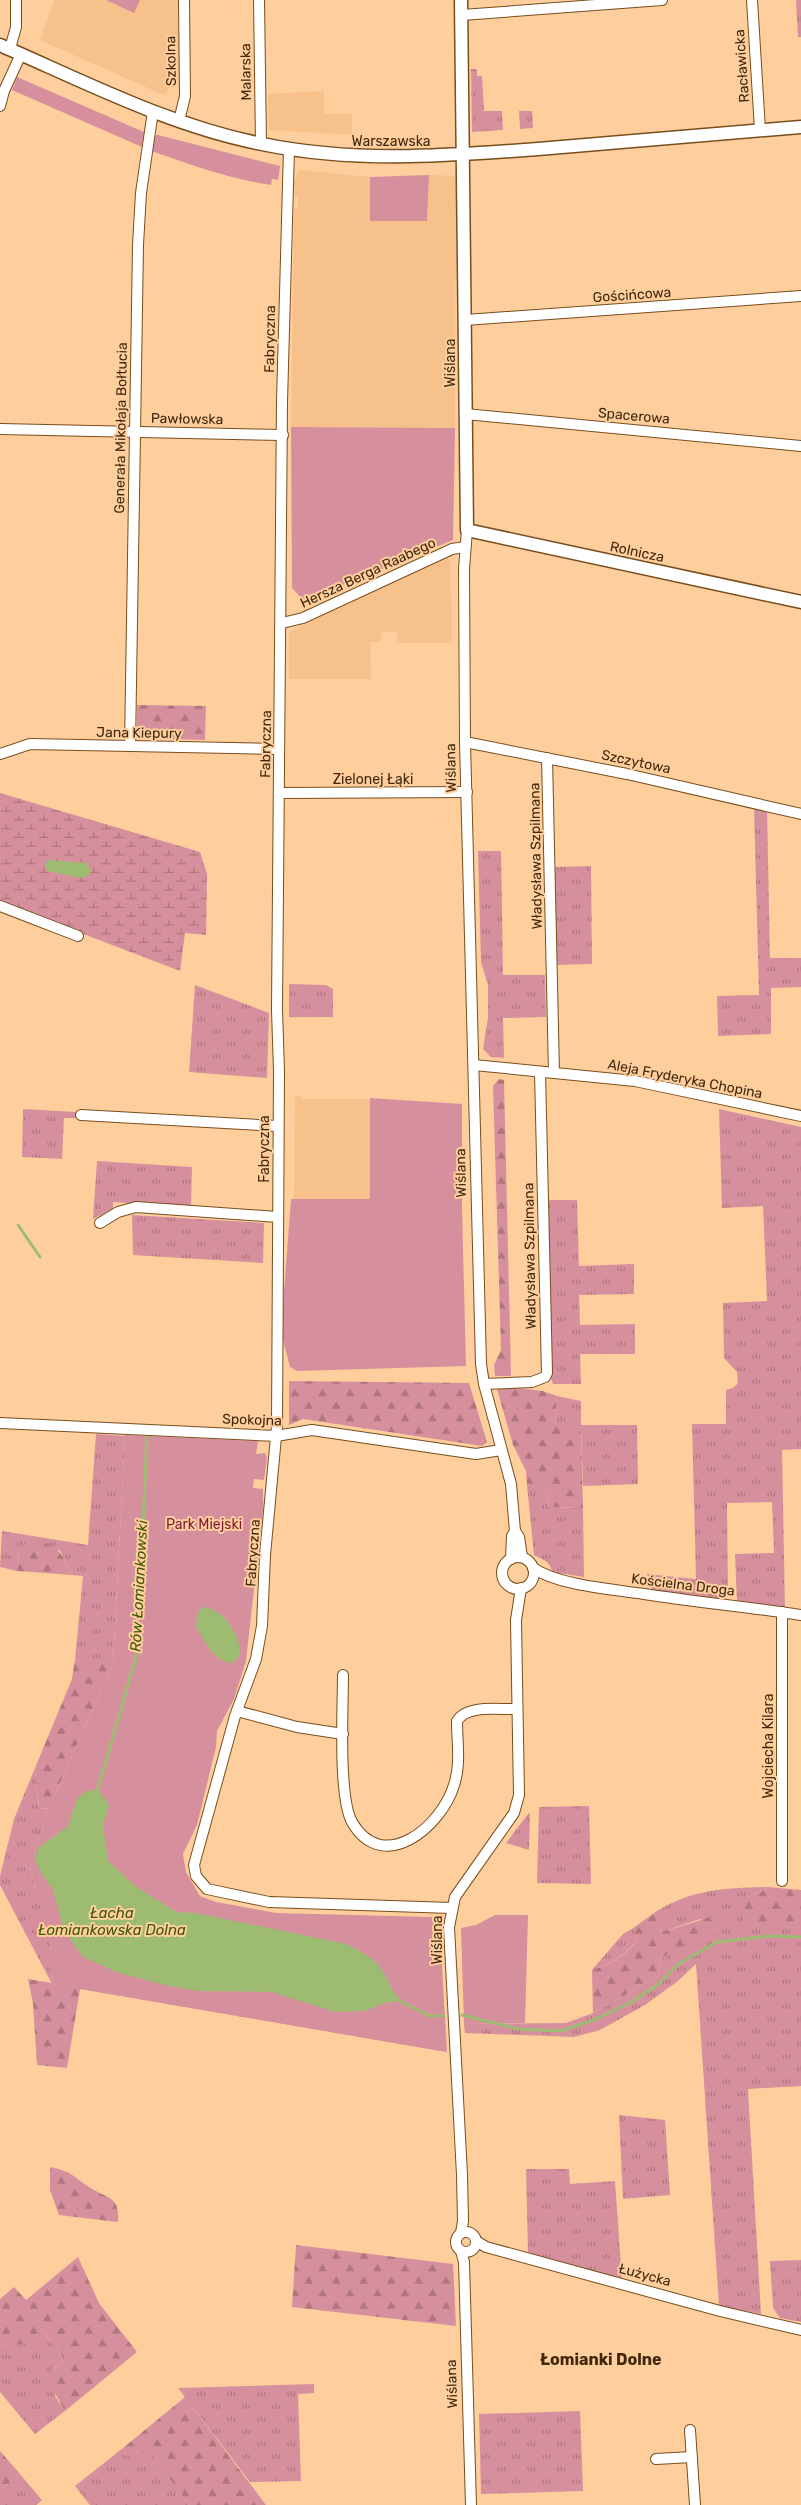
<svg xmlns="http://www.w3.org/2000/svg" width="801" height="2505" font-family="Rubik,sans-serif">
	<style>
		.built { fill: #f6c18b }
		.grass { fill: url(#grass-tufts) }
		.forest { fill: url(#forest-firs) }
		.wetland { fill: url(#wetland-marsh) }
		.green { fill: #d6909d }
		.water { fill: #9dbc71 }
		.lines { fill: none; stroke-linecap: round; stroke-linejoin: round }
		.stream { stroke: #9dbc71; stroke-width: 3 }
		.minor-casing { stroke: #784e1d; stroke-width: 12 }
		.tertiary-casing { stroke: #784e1d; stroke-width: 15 }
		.minor { stroke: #fff; stroke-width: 10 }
		.tertiary { stroke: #fff; stroke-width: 12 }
		.labels { text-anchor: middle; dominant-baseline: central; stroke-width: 4; stroke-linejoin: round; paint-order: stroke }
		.street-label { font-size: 14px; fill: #40280d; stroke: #ffce9d }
		.park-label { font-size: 14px; fill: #7e193a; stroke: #ffce9d }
		.water-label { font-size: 15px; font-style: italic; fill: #3e5903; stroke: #ffce9d }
		.quarter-label { font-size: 16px; font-weight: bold; fill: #40280d; stroke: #ffce9d }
	</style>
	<defs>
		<pattern id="grass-tufts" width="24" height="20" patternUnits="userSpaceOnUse" patternTransform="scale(1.25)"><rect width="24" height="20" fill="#d6909d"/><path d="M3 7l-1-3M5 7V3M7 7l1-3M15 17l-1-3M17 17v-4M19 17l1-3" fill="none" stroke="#af767e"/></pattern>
		<pattern id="forest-firs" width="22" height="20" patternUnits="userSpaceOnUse" patternTransform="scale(1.25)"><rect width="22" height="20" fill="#d6909d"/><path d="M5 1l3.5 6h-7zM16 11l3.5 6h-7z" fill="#af767e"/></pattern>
		<pattern id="wetland-marsh" width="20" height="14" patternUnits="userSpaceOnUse" patternTransform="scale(1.25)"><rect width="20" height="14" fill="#d6909d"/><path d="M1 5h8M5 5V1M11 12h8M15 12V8" fill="none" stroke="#af767e"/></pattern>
	</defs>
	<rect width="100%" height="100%" fill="#ffce9d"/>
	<g class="built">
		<polygon points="54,0 178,0 180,83 168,88 166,96 40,40"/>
		<polygon points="324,91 324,114 352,114 352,135 269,130 268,94"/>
		<polygon points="299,170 370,177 371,221 427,221 429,175 456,176 455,428 291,427 294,209 298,207 298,198 295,197 294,182"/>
		<polygon points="447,557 451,561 452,643 397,643 397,631 381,633 381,642 370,642 371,679 289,679 289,632"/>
		<polygon points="295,1095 301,1096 302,1099 370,1099 370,1199 294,1199"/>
	</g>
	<g class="grass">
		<polygon points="796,0 801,0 801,37 798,37"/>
		<polygon points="471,69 477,69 477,76 482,76 484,111 502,111 503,130 472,132"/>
		<polygon points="519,111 532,111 533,128 520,129"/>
		<polygon points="754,807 767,809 770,958 801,958 801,987 771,988 771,1034 718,1036 717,996 759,995"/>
		<polygon points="478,851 501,851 503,975 545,975 546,1017 503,1018 504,1058 491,1057 483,1049 488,1018 488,985 481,962"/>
		<polygon points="591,866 592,964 557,965 555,867"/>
		<polygon points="289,984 326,985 333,989 333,1017 289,1017"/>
		<polygon points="195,985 269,1013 267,1078 189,1072"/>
		<polygon points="23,1109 76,1112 76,1118 64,1118 62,1159 22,1157"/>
		<polygon points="719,1109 801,1127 801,1449 782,1450 785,1609 737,1602 735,1554 774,1553 772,1502 727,1503 728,1594 725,1599 652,1590 647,1574 696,1579 692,1424 726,1424 726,1390 733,1388 738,1383 737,1372 724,1358 723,1303 767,1301 763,1206 722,1208"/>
		<polygon points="97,1161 192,1167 191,1207 113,1202 113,1209 93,1219"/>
		<polygon points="546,1200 577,1200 579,1266 634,1264 634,1294 579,1295 580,1325 635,1324 635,1354 580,1354 581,1384 553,1384 550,1375"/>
		<polygon points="132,1215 264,1223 263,1263 133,1255"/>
		<polygon points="557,1396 581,1401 581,1425 637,1425 638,1484 583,1486 581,1426 555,1425"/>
		<polygon points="96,1434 125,1436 113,1663 87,1663 75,1659 83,1576 72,1575 60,1550 19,1550 17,1571 0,1567 2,1531 88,1545"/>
		<path d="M527 1485 547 1490 548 1507 583 1508 584 1577 552 1572C550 1560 542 1560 534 1555Z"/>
		<polygon points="35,1768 39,1809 49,1808 30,1866 35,1891 50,1928 52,1984 0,1885 0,1876 14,1819"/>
		<polygon points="589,1806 591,1884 537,1883 539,1807"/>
		<polygon points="530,1813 529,1850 506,1843 528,1814"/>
		<path d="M768 1887 761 1892 745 1898 781 1927 801 1928V2086L748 2089 761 2314 719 2306 696 1964 678 1981 645 2005 600 2030 574 2037 465 2033 464 2024 566 2023 593 2013 658 1976 661 1959C678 1944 698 1937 719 1929L700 1919 665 1931 657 1930V1911C694 1889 726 1888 768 1887Z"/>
		<path d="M633 1928 637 1940C626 1955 610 1964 592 1970L623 1934Z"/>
		<polygon points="619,2115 665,2120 670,2195 623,2199"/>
		<polygon points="526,2169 569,2169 570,2184 615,2181 622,2280 528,2254"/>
		<polygon points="801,2260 801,2322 780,2318 773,2308 770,2261"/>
		<path d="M42 2330 66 2359 51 2370 55 2396 65 2411 35 2434 0 2392V2344C15 2345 31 2341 42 2330Z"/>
		<polygon points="314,2384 314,2393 298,2394 301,2481 250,2482 178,2388"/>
		<polygon points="580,2411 583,2491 481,2494 479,2414"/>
		<polygon points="123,2448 126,2455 148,2450 153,2454 190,2505 90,2505 75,2486"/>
		<polygon points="20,2474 42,2500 36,2505 0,2505 0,2491"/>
	</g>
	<g class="forest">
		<polygon points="137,705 206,706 205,740 137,738"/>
		<polygon points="499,1079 504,1080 511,1376 495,1376 494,1365 501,1350 493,1086"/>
		<polygon points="289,1381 469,1383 487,1442 482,1446 303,1419 289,1425"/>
		<polygon points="517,1388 543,1391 557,1396 555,1425 581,1425 583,1508 548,1507 547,1490 527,1485 526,1471 513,1445 497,1389"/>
		<path d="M29 1540C60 1546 59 1548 72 1575L17 1571 19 1550Z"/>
		<polygon points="75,1659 87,1663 113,1663 49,1808 39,1809 35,1768 72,1679"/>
		<polygon points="768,1887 801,1890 801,1928 743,1927 745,1898 761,1892"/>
		<polygon points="35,1891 447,2052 80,1989 67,2068 37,2065 33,2003 28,1979 52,1983 50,1928"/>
		<path d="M657 1911V1930L665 1931 714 1916 722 1919 725 1924C707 1939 681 1942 661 1959L658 1976 593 2013 592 1970C610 1964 626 1956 637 1940L633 1928Z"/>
		<path d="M50 2167C73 2172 71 2175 89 2187 107 2199 120 2195 118 2222L59 2215 50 2190Z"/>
		<polygon points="296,2245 453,2264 456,2326 292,2307"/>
		<polygon points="78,2257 99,2303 137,2352 65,2411 49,2383 51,2370 66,2359 42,2330 25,2344 0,2344 0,2299 14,2287 26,2300"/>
		<polygon points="185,2397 266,2505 190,2505 148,2450 134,2459 126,2455 123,2448"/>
		<polygon points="0,2451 20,2474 0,2491"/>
	</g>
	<polygon class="wetland" points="0,793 200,852 207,874 206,935 185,933 180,971 0,902"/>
	<g class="green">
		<polygon points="106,0 140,0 134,13"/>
		<polygon points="17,77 144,132 142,147 12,90"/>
		<path d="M158 135 280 166 278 180 272 179 271 185C229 179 190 164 151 151L152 136Z"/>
		<polygon points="429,175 427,221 370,221 370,177"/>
		<polygon points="291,427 455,428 453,540 304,601 292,588"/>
		<polygon points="370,1098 462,1104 462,1208 466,1366 297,1371 290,1367 281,1332 291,1199 370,1199"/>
		<polygon points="125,1435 258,1441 256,1454 265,1453 267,1458 264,1480 254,1479 253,1488 263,1489 263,1508 246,1661 234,1699 217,1731 216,1747 197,1825 183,1854 186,1872 200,1896 216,1902 276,1913 432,1917 440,1933 447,2052 52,1984 50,1928 35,1891 30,1866 49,1808 113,1663"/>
		<polygon points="495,1915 528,1915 525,2023 464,2024 461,1928 476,1925"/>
	</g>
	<g class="water">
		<polygon points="47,860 87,863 91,872 88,876 80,878 48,871 45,868"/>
		<path d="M203 1607C224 1608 241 1636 240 1655L233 1663C214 1662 204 1641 196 1626L198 1612Z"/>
		<path d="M88 1790 99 1791 109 1805 103 1826 108 1861 135 1886 176 1912 196 1913 346 1944C372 1956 382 1964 392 1990 394 1995 400 1998 402 2001L388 2002 364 2011 335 2012 272 1992 198 1991 169 1986 119 1973 83 1957 64 1931 53 1889 42 1875 35 1859 38 1848 68 1826 77 1799Z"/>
	</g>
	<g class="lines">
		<g class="stream">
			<polyline points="18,1225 40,1257"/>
			<polyline points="97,1792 137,1654 147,1437"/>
			<polyline points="398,2000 430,2016 444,2016"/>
			<polyline points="462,2015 518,2029 561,2031 596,2019 631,2002 657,1985 678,1964 717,1942 769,1936 801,1937"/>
		</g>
		<g class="minor-casing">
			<g id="minor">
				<polyline points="259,0 261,144"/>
				<polyline points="752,0 760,130"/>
				<polyline points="462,15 662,0"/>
				<polyline points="10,49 16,27 16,0"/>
				<polyline points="0,106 4,91 21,54"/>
				<polyline points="179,121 185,96 184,0"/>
				<polyline points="289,149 282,402 277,1010 279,1071 277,1426 265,1555 262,1626 256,1659 235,1716 194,1865 196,1876 207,1889 269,1902 452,1908"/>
				<polyline points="465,320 801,296"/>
				<polyline points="465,414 801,446"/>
				<polyline points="0,429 283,435"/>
				<polyline points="467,530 464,569 465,742 481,1364 484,1384 511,1484 515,1531 519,1537 522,1557"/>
				<polyline points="282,623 303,618 452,549 465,547"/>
				<polyline points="465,742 627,774 801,814"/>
				<polyline points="130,746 138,245 141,193 153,111"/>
				<polyline points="0,754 30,744 279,749"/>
				<polyline points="547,758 554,1073"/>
				<polyline points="279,793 467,792"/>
				<polyline points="0,906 78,936"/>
				<polyline points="474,1065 635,1081 801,1116"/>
				<polyline points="81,1115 278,1126"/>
				<polyline points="100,1223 118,1212 136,1207 278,1217"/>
				<polyline points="484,1384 532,1382 545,1377 547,1373 540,1072"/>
				<polyline points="0,1423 276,1436 312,1430 476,1454 501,1450"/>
				<circle cx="518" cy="1573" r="16"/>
				<polyline points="511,1559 512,1536 515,1531"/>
				<path d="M533 1568C560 1586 612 1589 644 1594 696 1602 749 1607 801 1615"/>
				<polyline points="782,1612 782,1881"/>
				<path d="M343 1675C343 1706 338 1797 352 1822 383 1876 442 1826 454 1785 461 1765 457 1742 457 1721 467 1704 500 1710 517 1709"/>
				<polyline points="237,1711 297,1727 343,1734"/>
				<circle cx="466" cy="2242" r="10"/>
				<polyline points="461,2233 463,2221 462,2175 449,1927 455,1897 514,1813 519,1795 516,1620 521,1588"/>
				<polyline points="476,2241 486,2247 720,2311 801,2330"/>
				<polyline points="461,2251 464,2262 471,2505"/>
				<polyline points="690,2430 695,2505"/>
				<polyline points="656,2459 692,2457"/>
			</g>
		</g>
		<g class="tertiary-casing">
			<g id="tertiary">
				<polyline points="461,0 467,530 801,602"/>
				<path d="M0 45C85 82 170 126 262 144 354 163 444 156 538 149 625 142 713 134 801 127"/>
			</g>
		</g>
		<use href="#minor" class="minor"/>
		<use href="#tertiary" class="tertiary"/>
	</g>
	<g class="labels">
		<g class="street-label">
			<text transform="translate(171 61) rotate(-91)">Szkolna</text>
			<text transform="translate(742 66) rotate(-94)">Racławicka</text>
			<text transform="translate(246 72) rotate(-91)">Malarska</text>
			<text x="391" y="141">Warszawska</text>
			<text transform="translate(632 295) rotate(-4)">Gościńcowa</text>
			<text transform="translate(270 339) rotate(-89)">Fabryczna</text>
			<text transform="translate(450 363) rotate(-90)">Wiślana</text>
			<text transform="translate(634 416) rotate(5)">Spacerowa</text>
			<text transform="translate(187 419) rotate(1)">Pawłowska</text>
			<text transform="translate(121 428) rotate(-89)">Generała Mikołaja Bołtucia</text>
			<text transform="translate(637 552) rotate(12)">Rolnicza</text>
			<text transform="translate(368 573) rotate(-25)">Hersza Berga Raabego</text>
			<text transform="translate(139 733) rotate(1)">Jana Kiepury</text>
			<text transform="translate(266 744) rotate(-89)">Fabryczna</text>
			<text transform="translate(636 762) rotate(12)">Szczytowa</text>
			<text transform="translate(451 768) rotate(-91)">Wiślana</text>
			<text x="373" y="779">Zielonej Łąki</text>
			<text transform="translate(536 856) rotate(-91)">Władysława Szpilmana</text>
			<text transform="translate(685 1079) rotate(11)">Aleja Fryderyka Chopina</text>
			<text transform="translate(264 1149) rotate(-90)">Fabryczna</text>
			<text transform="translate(461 1173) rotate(-91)">Wiślana</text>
			<text transform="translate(530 1256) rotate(-91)">Władysława Szpilmana</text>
			<text transform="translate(252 1420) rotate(2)">Spokojna</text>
			<text transform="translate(253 1553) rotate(-86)">Fabryczna</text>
			<text transform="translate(683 1585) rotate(7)">Kościelna Droga</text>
			<text transform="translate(768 1746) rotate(-90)">Wojciecha Kilara</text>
			<text transform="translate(437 1940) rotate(-90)">Wiślana</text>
			<text transform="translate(645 2275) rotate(15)">Łużycka</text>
			<text transform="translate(452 2384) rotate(-92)">Wiślana</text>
		</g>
		<g class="park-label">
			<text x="204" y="1524">Park Miejski</text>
		</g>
		<g class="water-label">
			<text transform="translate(139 1586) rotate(-87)">Rów Łomiankowski</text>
			<text x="112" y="1913">Łacha<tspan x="112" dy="17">Łomiankowska Dolna</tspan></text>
		</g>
		<g class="quarter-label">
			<text x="601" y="2359">Łomianki Dolne</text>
		</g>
	</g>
</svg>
